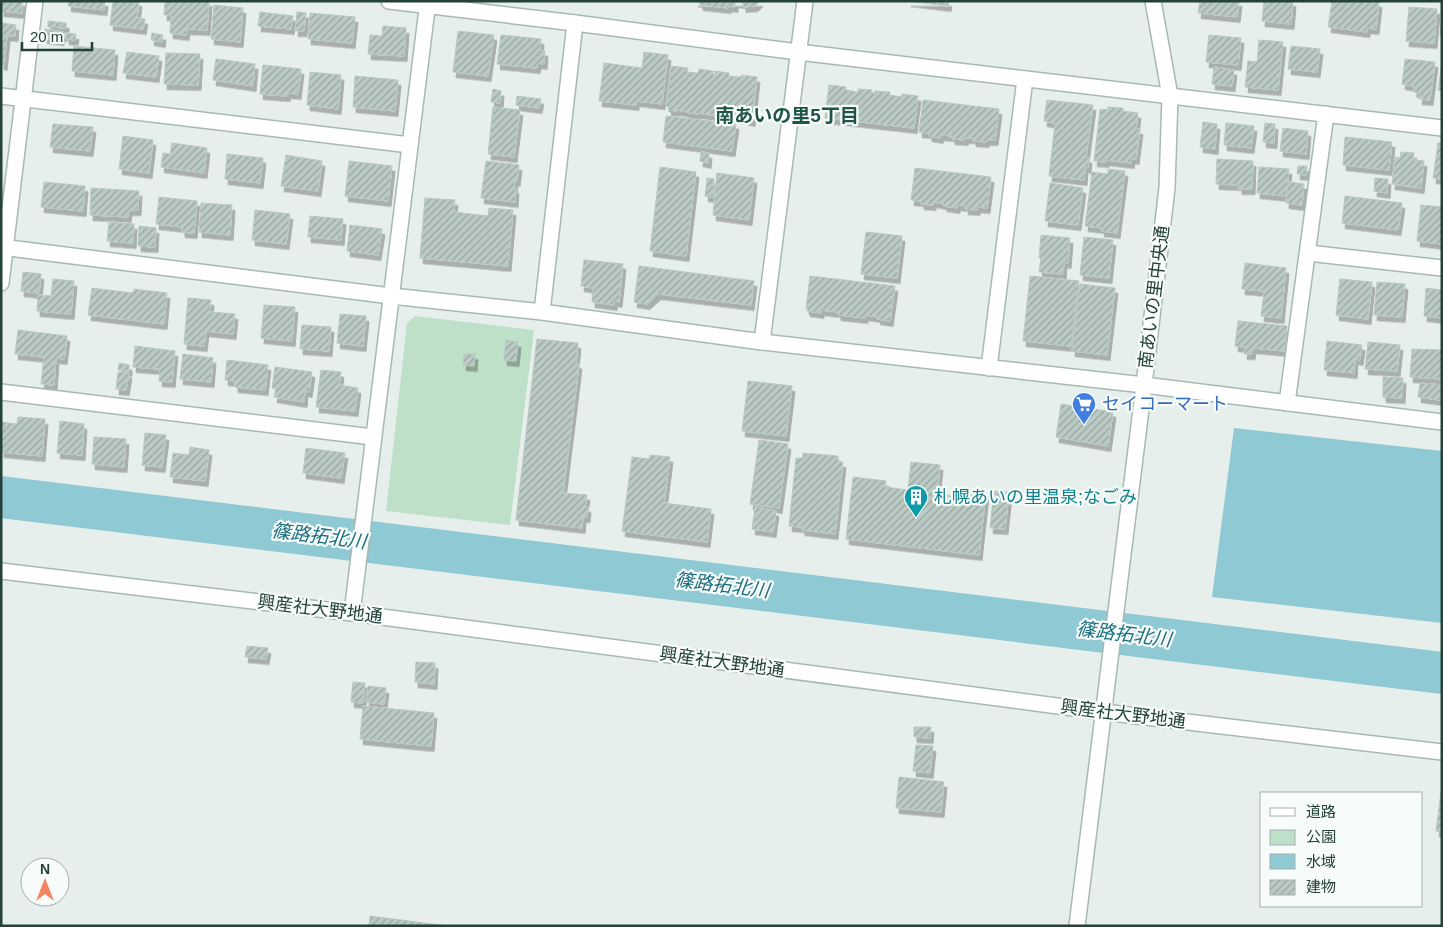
<svg xmlns="http://www.w3.org/2000/svg" width="1443" height="927" font-family="Arial,'Noto Sans JP',sans-serif">
	<style>
		.park { fill: #bfe0c8 }
		.water { fill: #8ec9d4 }
		.lines { fill: none; stroke-linecap: round; stroke-linejoin: round }
		.river { stroke: #8ec9d4; stroke-width: 42 }
		.building { fill: url(#building-hatch); stroke: #b8c9c2; filter: url(#shadow) }
		.minor-casing { stroke: #a8b8b2; stroke-width: 18 }
		.minor { stroke: #fff; stroke-width: 15 }
		.labels { text-anchor: middle; dominant-baseline: central; stroke-width: 4.5; stroke-linejoin: round; paint-order: stroke }
		.street-label { font-size: 18px; fill: #24423a; stroke: #f7fbf9 }
		.shop-label { font-size: 18px; fill: #366cbe; stroke: #f7fbf9; text-anchor: start }
		.culture-label { font-size: 18px; fill: #0d838f; stroke: #f7fbf9; text-anchor: start }
		.neighbourhood-label { font-size: 19px; font-weight: bold; fill: #1f5548; stroke: #f7fbf9 }
		.water-label { font-size: 19px; font-style: italic; fill: #1c6f80; stroke: #f7fbf9 }
	</style>
	<defs>
		<pattern id="building-hatch" width="6" height="6" patternUnits="userSpaceOnUse" patternTransform="scale(1.25)"><rect width="6" height="6" fill="#bbcac4"/><path d="M-1 1l2-2M0 6l6-6M5 7l2-2" fill="none" stroke="#98a6a0"/></pattern>
		<filter id="shadow"><feDropShadow dx="3" dy="5.5" stdDeviation="0" flood-color="#0004"/></filter>
	</defs>
	<rect width="100%" height="100%" fill="#e6efeb"/>
	<polygon class="park" points="415,316 534,330 510,525 386,511 407,323"/>
	<polygon class="water" points="1234,428 1442,451 1442,623 1212,597"/>
	<g class="lines">
		<polyline class="river" points="1,497 1442,673"/>
	</g>
	<g class="building">
		<polygon points="1,1 22,1 22,13 1,11"/>
		<polygon points="69,1 105,1 104,10 68,6"/>
		<polygon points="113,1 139,1 137,18 145,19 143,29 110,25"/>
		<polygon points="165,1 209,1 207,30 187,29 186,35 170,33 171,15 164,15"/>
		<polygon points="695,1 760,1 755,6 743,7 743,3 735,2 735,7 729,6 728,8 700,5 700,2"/>
		<polygon points="908,1 949,1 948,6"/>
		<polygon points="1200,1 1239,1 1237,17 1198,13"/>
		<polygon points="1264,1 1293,1 1291,24 1262,21"/>
		<polygon points="1332,1 1379,2 1376,29 1367,28 1367,32 1328,27"/>
		<polygon points="214,5 243,8 240,42 211,39"/>
		<polygon points="1409,7 1437,9 1434,43 1406,41"/>
		<polygon points="260,12 293,16 291,29 258,26"/>
		<polygon points="297,12 306,13 304,31 295,31"/>
		<polygon points="310,13 355,17 352,43 308,39"/>
		<polygon points="1442,14 1442,35 1440,35"/>
		<polygon points="48,21 66,23 66,28 48,27"/>
		<polygon points="1,23 16,25 15,36 1,35"/>
		<polygon points="383,26 406,28 404,56 368,54 370,35 382,36"/>
		<polygon points="45,29 64,32 64,36 61,36 61,40 44,38"/>
		<polygon points="458,31 494,35 488,76 453,72"/>
		<polygon points="66,33 76,34 75,40 66,39"/>
		<polygon points="152,33 163,35 162,42 151,40"/>
		<polygon points="501,35 541,39 540,50 545,51 544,64 538,63 537,68 497,64"/>
		<polygon points="1209,35 1241,38 1238,65 1206,62"/>
		<polygon points="1,36 7,36 4,65 1,64"/>
		<polygon points="1259,40 1283,42 1278,90 1245,87 1248,61 1257,62"/>
		<polygon points="74,46 115,50 113,75 72,71"/>
		<polygon points="1291,46 1320,49 1317,72 1288,69"/>
		<polygon points="127,52 159,56 156,77 123,73"/>
		<polygon points="644,52 668,55 662,104 636,101 636,105 599,101 604,63 642,68"/>
		<polygon points="166,53 200,54 198,85 164,84"/>
		<polygon points="216,59 255,64 253,86 213,80"/>
		<polygon points="1405,59 1435,62 1430,100 1419,99 1420,93 1414,92 1414,86 1402,84"/>
		<polygon points="1442,62 1442,91 1438,90"/>
		<polygon points="263,65 301,69 298,94 288,93 287,96 260,94"/>
		<polygon points="671,66 688,68 687,72 698,73 699,69 713,71 713,74 715,75 715,71 729,73 729,76 741,77 742,75 757,77 752,121 729,116 729,118 699,113 699,114 688,113 688,112 677,110 677,111 668,110 669,107 666,106"/>
		<polygon points="1214,67 1234,70 1232,86 1212,84"/>
		<polygon points="310,72 341,75 338,109 307,105"/>
		<polygon points="355,76 398,80 395,111 353,107"/>
		<polygon points="829,85 846,87 846,90 858,92 858,89 872,90 872,93 875,93 875,91 890,92 889,95 902,97 902,94 918,96 914,128 825,118"/>
		<polygon points="493,89 501,91 500,103 491,102"/>
		<polygon points="517,96 541,99 539,108 516,105"/>
		<polygon points="923,100 999,109 995,140 986,140 986,142 973,141 973,138 965,138 965,140 952,139 952,136 941,135 940,138 929,136 929,133 919,132"/>
		<polygon points="1047,100 1093,105 1086,157 1089,158 1088,168 1085,167 1084,180 1049,176 1055,123 1044,121"/>
		<polygon points="493,107 520,110 514,157 488,154"/>
		<polygon points="1108,107 1123,108 1123,111 1138,113 1136,129 1140,129 1136,159 1132,158 1131,163 1106,160 1106,162 1094,161 1100,109 1108,110"/>
		<polygon points="666,116 736,124 732,151 663,142"/>
		<polygon points="1203,122 1217,124 1215,149 1200,147"/>
		<polygon points="1226,123 1254,126 1251,148 1224,145"/>
		<polygon points="1265,123 1275,124 1274,143 1263,142"/>
		<polygon points="53,124 93,127 90,151 50,147"/>
		<polygon points="1283,128 1308,131 1306,154 1280,151"/>
		<polygon points="123,136 153,140 149,173 119,169"/>
		<polygon points="1345,137 1392,142 1389,170 1343,165"/>
		<polygon points="172,143 207,148 204,173 161,167 163,153 170,154"/>
		<polygon points="1438,143 1442,143 1442,179 1433,178"/>
		<polygon points="701,152 709,153 708,163 700,161"/>
		<polygon points="1401,152 1414,153 1413,160 1424,161 1421,188 1392,184 1395,157 1400,158"/>
		<polygon points="227,154 263,158 260,183 225,179"/>
		<polygon points="286,155 322,161 318,191 281,186"/>
		<polygon points="1217,159 1253,161 1252,189 1239,189 1239,185 1216,184"/>
		<polygon points="349,161 392,166 388,201 345,196"/>
		<polygon points="486,161 519,165 517,181 515,180 514,188 516,188 515,202 481,198"/>
		<polygon points="1298,166 1307,166 1306,175 1297,174"/>
		<polygon points="660,167 696,172 686,256 650,251"/>
		<polygon points="1259,167 1289,169 1286,196 1257,193"/>
		<polygon points="915,168 991,177 987,208 977,207 977,210 965,209 966,206 957,205 957,208 944,206 944,204 933,202 933,205 921,204 921,201 911,200"/>
		<polygon points="1108,169 1125,171 1117,233 1101,231 1102,228 1085,226 1092,172 1108,174"/>
		<polygon points="717,173 754,178 749,220 713,215"/>
		<polygon points="707,178 714,179 713,197 705,196"/>
		<polygon points="1375,178 1388,179 1387,193 1374,191"/>
		<polygon points="44,182 85,186 83,211 41,207"/>
		<polygon points="1288,182 1304,184 1302,205 1286,203"/>
		<polygon points="1050,183 1083,188 1078,225 1045,221"/>
		<polygon points="91,188 139,191 138,210 129,210 128,217 90,215"/>
		<polygon points="1345,196 1402,203 1398,230 1342,223"/>
		<polygon points="159,197 197,201 194,233 182,232 182,227 156,224"/>
		<polygon points="425,198 455,200 454,212 488,216 489,208 513,210 508,266 420,258"/>
		<polygon points="201,203 232,205 230,235 199,232"/>
		<polygon points="1421,205 1442,207 1442,244 1417,241"/>
		<polygon points="255,210 290,214 286,244 252,240"/>
		<polygon points="310,216 343,219 341,240 308,237"/>
		<polygon points="109,222 134,224 133,243 107,241"/>
		<polygon points="350,225 382,229 378,255 347,251"/>
		<polygon points="139,226 156,228 155,247 138,246"/>
		<polygon points="866,232 902,236 897,278 861,274"/>
		<polygon points="1041,235 1070,238 1068,263 1064,262 1063,274 1039,272 1041,258 1039,258"/>
		<polygon points="1084,237 1113,240 1109,278 1080,275"/>
		<polygon points="584,260 623,264 619,302 614,301 614,305 592,302 593,288 581,286"/>
		<polygon points="1245,263 1286,268 1281,318 1261,316 1264,291 1242,289"/>
		<polygon points="639,266 754,281 751,305 658,294 647,304 634,302"/>
		<polygon points="23,272 41,274 39,293 21,291"/>
		<polygon points="810,276 895,286 890,321 877,319 878,317 865,315 865,318 838,315 838,312 821,310 821,313 807,311 808,309 806,309"/>
		<polygon points="1030,276 1079,281 1071,346 1023,341"/>
		<polygon points="53,279 74,281 71,314 37,311 38,295 51,296"/>
		<polygon points="1340,279 1372,282 1368,319 1336,315"/>
		<polygon points="1377,282 1405,284 1402,317 1374,315"/>
		<polygon points="1080,284 1115,288 1107,355 1072,351"/>
		<polygon points="92,288 133,293 134,289 167,293 164,324 88,315"/>
		<polygon points="1426,288 1442,290 1442,318 1424,316"/>
		<polygon points="188,298 211,300 210,312 235,314 233,334 206,331 204,346 184,344"/>
		<polygon points="264,305 295,307 292,341 261,338"/>
		<polygon points="340,314 366,316 363,346 337,343"/>
		<polygon points="1238,321 1287,326 1285,351 1253,348 1252,354 1244,354 1245,347 1235,346"/>
		<polygon points="302,325 331,327 329,351 300,349"/>
		<polygon points="18,330 67,336 64,359 56,358 54,385 41,384 44,357 15,354"/>
		<polygon points="537,339 578,343 576,363 579,364 563,493 587,495 585,507 588,507 587,517 583,517 582,528 516,520"/>
		<polygon points="506,340 518,342 516,361 504,360"/>
		<polygon points="1327,341 1362,345 1360,360 1355,359 1354,373 1324,370"/>
		<polygon points="1368,342 1400,345 1397,371 1365,369"/>
		<polygon points="135,346 175,351 172,382 159,381 160,369 133,367"/>
		<polygon points="1412,349 1442,350 1442,379 1410,377"/>
		<polygon points="183,354 213,358 211,382 180,379"/>
		<polygon points="464,354 475,354 474,366 463,365"/>
		<polygon points="227,360 268,365 265,390 235,387 235,381 225,380"/>
		<polygon points="119,363 129,365 129,371 118,370"/>
		<polygon points="275,367 312,372 309,392 305,391 304,402 274,397 276,389 272,388"/>
		<polygon points="321,370 341,372 339,385 358,388 355,411 316,407"/>
		<polygon points="118,372 129,373 126,390 116,389"/>
		<polygon points="1383,377 1403,378 1402,398 1383,397"/>
		<polygon points="748,381 792,386 786,436 742,431"/>
		<polygon points="1420,383 1442,385 1440,400 1418,397"/>
		<polygon points="1061,404 1113,412 1108,446 1056,437"/>
		<polygon points="18,417 45,419 42,456 1,452 1,422 17,424"/>
		<polygon points="60,421 84,424 82,455 57,453"/>
		<polygon points="145,433 166,435 162,467 142,465"/>
		<polygon points="94,437 126,439 124,467 92,464"/>
		<polygon points="759,440 788,444 779,508 750,504"/>
		<polygon points="190,447 209,450 205,481 170,477 173,453 189,455"/>
		<polygon points="306,448 345,453 341,478 303,473"/>
		<polygon points="803,453 838,456 838,462 843,462 835,534 802,530 802,527 789,526 796,458 803,458"/>
		<polygon points="650,455 670,457 664,503 711,509 707,542 622,531 632,457 649,459"/>
		<polygon points="911,462 940,465 937,494 960,497 961,489 986,492 979,555 846,539 853,477 886,481 885,487 908,490"/>
		<polygon points="994,491 1009,492 1005,529 990,528"/>
		<polygon points="755,507 776,511 773,532 752,529"/>
		<polygon points="247,646 268,648 266,659 245,657"/>
		<polygon points="416,662 435,663 434,684 415,682"/>
		<polygon points="353,682 365,683 363,703 351,702"/>
		<polygon points="368,686 386,688 384,704 366,702"/>
		<polygon points="363,706 434,713 431,746 360,739"/>
		<polygon points="914,727 931,727 930,738 914,737"/>
		<polygon points="916,745 933,746 930,773 913,771"/>
		<polygon points="899,777 944,782 941,812 896,808"/>
		<polygon points="1441,792 1442,792 1442,832 1436,831"/>
		<polygon points="370,916 448,926 369,926"/>
	</g>
	<g class="lines">
		<g class="minor-casing">
			<g id="minor">
				<polyline points="389,1 575,23 798,52 1442,128"/>
				<polyline points="1,96 410,145"/>
				<polyline points="1,247 391,296 542,312 762,342 1144,385 1442,422"/>
				<polyline points="1308,253 1442,268"/>
				<polyline points="1,283 35,1"/>
				<polyline points="542,312 575,23"/>
				<polyline points="762,342 805,1"/>
				<polyline points="989,368 1025,79"/>
				<polyline points="1,392 373,437"/>
				<polyline points="1287,403 1326,114"/>
				<polyline points="1,571 352,613 1103,712 1442,752"/>
				<polyline points="352,613 428,1"/>
				<polyline points="1077,926 1144,385 1167,188 1170,96 1153,1"/>
			</g>
		</g>
		<use href="#minor" class="minor"/>
	</g>
	<defs>
		<g id="supermarket-pin" transform="scale(1.25)"><path d="M0 17L-7.5 6A9.5 9.5 0 1 1 7.5 6Z" fill="#3f7fe0" stroke="#f7fbf9"/><path d="M-6-5.5h2.5l.6 2H6L4.5 2H-2.5L-4.4-4H-6ZM-1.5 3.2a1.3 1.3 0 1 0 .1 0ZM3 3.2a1.3 1.3 0 1 0 .1 0Z" fill="#fff"/></g>
		<g id="building-pin" transform="scale(1.25)"><path d="M0 17L-7.5 6A9.5 9.5 0 1 1 7.5 6Z" fill="#0f9aa8" stroke="#f7fbf9"/><path d="M-4-6H4V6H1V3H-1V6H-4ZM-2.5-4.3h1.7v1.8h-1.7ZM.8-4.3h1.7v1.8H.8ZM-2.5-1h1.7V.8h-1.7ZM.8-1h1.7V.8H.8Z" fill="#fff"/></g>
	</defs>
	<g fill-rule="evenodd">
		<use href="#supermarket-pin" x="1084" y="404"/>
		<use href="#building-pin" x="916" y="497"/>
	</g>
	<g class="labels">
		<g class="street-label">
			<text transform="translate(1154 297) rotate(-83)">南あいの里中央通</text>
			<text transform="translate(320 609) rotate(7)">興産社大野地通</text>
			<text transform="translate(722 662) rotate(8)">興産社大野地通</text>
			<text transform="translate(1123 714) rotate(7)">興産社大野地通</text>
		</g>
		<g class="shop-label">
			<text x="1102" y="404">セイコーマート</text>
		</g>
		<g class="culture-label">
			<text x="934" y="497">札幌あいの里温泉;なごみ</text>
		</g>
		<g class="neighbourhood-label">
			<text x="787" y="115">南あいの里5丁目</text>
		</g>
		<g class="water-label">
			<text transform="translate(319 536) rotate(7)">篠路拓北川</text>
			<text transform="translate(722 585) rotate(7)">篠路拓北川</text>
			<text transform="translate(1124 634) rotate(7)">篠路拓北川</text>
		</g>
	</g>
	<rect width="1443" height="927" fill="none" stroke="#24423a" stroke-width="5"/>
	<rect x="1260" y="792" width="162" height="115" fill="#f7fbf9" stroke="#a3b1ad"/>
	<rect x="1270" y="808" width="25" height="8" fill="#ffffff" stroke="#a3b1ad"/>
	<text x="1306" y="817" font-size="15" fill="#24423a">道路</text>
	<rect x="1270" y="830" width="25" height="15" fill="#bfe0c8" stroke="#a3b1ad"/>
	<text x="1306" y="842" font-size="15" fill="#24423a">公園</text>
	<rect x="1270" y="854" width="25" height="15" fill="#8ec9d4" stroke="#a3b1ad"/>
	<text x="1306" y="867" font-size="15" fill="#24423a">水域</text>
	<rect x="1270" y="880" width="25" height="15" fill="url(#building-hatch)" stroke="#a3b1ad"/>
	<text x="1306" y="892" font-size="15" fill="#24423a">建物</text>
	<g transform="translate(45 882)"><circle r="24" fill="#f7fbf9" stroke="#a3b1ad"/>
	<path d="M0-4L9 19L0 12L-9 19Z" fill="#f4845f"/>
	<text y="-8" font-size="14" font-weight="bold" text-anchor="middle" fill="#24423a">N</text>
	</g>
	<path d="M22 42v8h70v-8" fill="none" stroke="#24423a" stroke-width="2.5"/>
	<text x="30" y="42" font-size="15" fill="#24423a" stroke="#f7fbf9" stroke-width="4" paint-order="stroke">20 m</text>
</svg>
